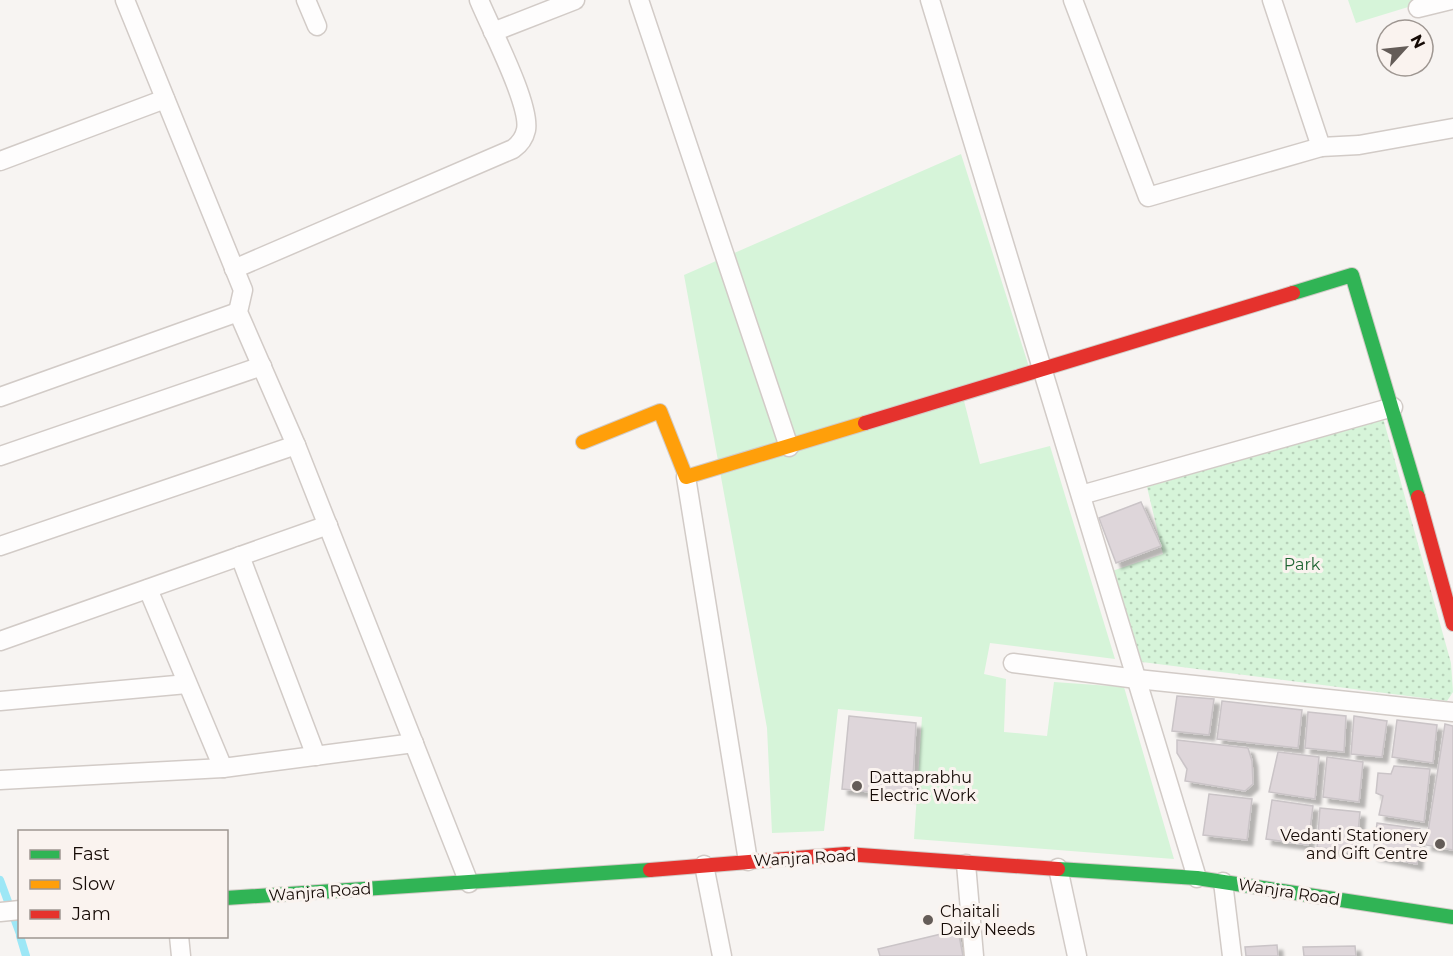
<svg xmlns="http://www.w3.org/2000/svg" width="1453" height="956" font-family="Montserrat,sans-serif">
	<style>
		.grass { fill: #d6f4d9 }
		.park { fill: url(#park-dots) }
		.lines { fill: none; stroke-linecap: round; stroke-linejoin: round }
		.stream { stroke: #9de7f6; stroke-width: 8 }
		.building { fill: #ded6da; stroke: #cac4c7; stroke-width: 1.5; filter: url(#shadow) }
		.street-casing { stroke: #d2cbc7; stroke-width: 21 }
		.fast-casing { stroke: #d2cbc7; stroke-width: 16 }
		.slow-casing { stroke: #d2cbc7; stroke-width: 16 }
		.jam-casing { stroke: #d2cbc7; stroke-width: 16 }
		.street { stroke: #fefdfd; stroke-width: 18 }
		.fast { stroke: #30b455; stroke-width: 14 }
		.slow { stroke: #ff9f0a; stroke-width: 14 }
		.jam { stroke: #e5322d; stroke-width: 14 }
		.poi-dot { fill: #645c58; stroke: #faf3ef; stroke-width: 2 }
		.labels { text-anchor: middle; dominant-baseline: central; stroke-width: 6; stroke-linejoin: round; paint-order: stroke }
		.park-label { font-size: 16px; fill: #206533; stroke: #faf3ef }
		.poi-label { font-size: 16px; fill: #150a05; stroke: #faf3ef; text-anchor: start }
		.street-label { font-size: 16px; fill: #150a05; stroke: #faf3ef }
	</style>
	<defs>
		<pattern id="park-dots" width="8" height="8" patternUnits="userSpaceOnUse" patternTransform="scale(1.5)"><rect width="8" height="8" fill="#d6f4d9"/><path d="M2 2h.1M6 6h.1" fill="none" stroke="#b7d0b9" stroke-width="1.8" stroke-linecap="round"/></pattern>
		<filter id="shadow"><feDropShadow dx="5.5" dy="5.5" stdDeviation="1.5" flood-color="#0004"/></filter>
	</defs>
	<rect width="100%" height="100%" fill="#f7f4f2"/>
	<g class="grass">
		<polygon points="1348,0 1431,0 1356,23"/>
		<polygon points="961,154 1029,367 961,389 980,464 1050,446 1115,659 990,643 984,674 1006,679 1004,732 1047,736 1054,682 1124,687 1174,859 914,839 922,717 838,709 824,831 772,833 767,728 684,275"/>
	</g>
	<polygon class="park" points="1383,418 1451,663 1453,692 1447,701 1142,662 1112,571 1163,554 1147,487"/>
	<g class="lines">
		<g class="stream">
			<polyline points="0,880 20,934"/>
			<polyline points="20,936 26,956"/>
		</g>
	</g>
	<g class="building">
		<polygon points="1141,502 1161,546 1116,563 1099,518"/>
		<polygon points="1177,696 1214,699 1209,735 1172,731"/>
		<polygon points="1222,701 1302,710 1298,748 1217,739"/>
		<polygon points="1308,712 1346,716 1344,752 1305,748"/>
		<polygon points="849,716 916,723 912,796 842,789"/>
		<polygon points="1354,716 1387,721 1382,757 1351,754"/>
		<polygon points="1397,720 1437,725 1433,763 1392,757"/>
		<polygon points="1445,724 1453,726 1453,850 1426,845"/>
		<polygon points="1177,740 1248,748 1252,761 1253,784 1245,791 1185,781 1187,769 1177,753"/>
		<polygon points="1278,752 1319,757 1315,799 1269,792"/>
		<polygon points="1327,757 1363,762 1359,802 1323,797"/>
		<polygon points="1394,766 1430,769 1424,822 1379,815 1383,796 1376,793 1378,773 1391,774"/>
		<polygon points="1209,794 1252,799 1247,840 1203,835"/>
		<polygon points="1272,800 1313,806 1308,845 1266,839"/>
		<polygon points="1320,808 1360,812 1356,853 1317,847"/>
		<polygon points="1377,823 1420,829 1417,864 1373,855"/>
		<polygon points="958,930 963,956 880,956 878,949"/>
		<polygon points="1277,945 1278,956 1246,956 1245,947"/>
		<polygon points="1355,946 1356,956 1304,956 1303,947"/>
	</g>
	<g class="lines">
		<g class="street-casing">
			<g id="street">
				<polyline points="125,0 243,290 238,312 296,445 469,883"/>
				<polyline points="306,0 317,26"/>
				<polyline points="639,0 789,447"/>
				<polyline points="930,0 1197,878"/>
				<polyline points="1073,0 1148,197 1321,147 1359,145 1453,128"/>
				<polyline points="1272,0 1321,147"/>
				<polyline points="1418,8 1451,0"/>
				<polyline points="493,32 575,0"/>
				<polyline points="0,161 165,99"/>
				<path d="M234 269 513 149C520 144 524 139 526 130 531 105 490 27 479 0"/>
				<polyline points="0,397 238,312"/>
				<polyline points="0,456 262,366"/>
				<polyline points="686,477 748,861"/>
				<polyline points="1081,495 1393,407"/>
				<polyline points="0,546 296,445"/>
				<polyline points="240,556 316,756"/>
				<polyline points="148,589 223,768"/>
				<polyline points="0,641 328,525"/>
				<polyline points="1013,663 1137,679 1453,712"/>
				<polyline points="0,701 187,684"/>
				<polyline points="0,780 223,768 414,743"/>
				<polyline points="966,864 974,956"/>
				<polyline points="704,865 722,956"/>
				<polyline points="1058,868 1077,956"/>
				<polyline points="1223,882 1232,956"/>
				<polyline points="0,912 20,910"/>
				<polyline points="179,936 181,956"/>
			</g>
		</g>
		<g class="fast-casing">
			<g id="fast">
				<polyline points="1293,293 1352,275 1418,497"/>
				<polyline points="1058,869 1197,878 1453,917"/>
				<polyline points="226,898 650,870"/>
			</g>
		</g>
		<g class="slow-casing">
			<polyline id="slow" points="583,442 660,411 686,477 865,423"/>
		</g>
		<g class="jam-casing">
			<g id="jam">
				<polyline points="865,423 1293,293"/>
				<polyline points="1418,497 1453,624"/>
				<polyline points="650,870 846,854 1058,869"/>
			</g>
		</g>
		<use href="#street" class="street"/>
		<use href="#fast" class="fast"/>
		<use href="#slow" class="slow"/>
		<use href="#jam" class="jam"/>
	</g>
	<g class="poi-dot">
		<circle cx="857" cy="786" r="6"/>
		<circle cx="1440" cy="844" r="6"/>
		<circle cx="928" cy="920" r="6"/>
	</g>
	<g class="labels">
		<g class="park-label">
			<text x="1302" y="564">Park</text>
		</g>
		<g class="poi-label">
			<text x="869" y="777">Dattaprabhu<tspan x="869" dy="18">Electric Work</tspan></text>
			<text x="1428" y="835" text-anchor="end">Vedanti Stationery<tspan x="1428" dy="18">and Gift Centre</tspan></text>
			<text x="940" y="911">Chaitali<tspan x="940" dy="18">Daily Needs</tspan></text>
		</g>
		<g class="street-label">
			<text transform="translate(805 858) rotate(-3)">Wanjra Road</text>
			<text transform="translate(320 892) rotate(-4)">Wanjra Road</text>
			<text transform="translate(1289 892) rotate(9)">Wanjra Road</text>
		</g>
	</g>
	<rect x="18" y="830" width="210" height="108" fill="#faf3ef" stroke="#9e9691" stroke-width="1.5"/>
	<rect x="30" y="850" width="30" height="9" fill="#30b455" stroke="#9e9691" stroke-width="1.5"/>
	<text x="72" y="860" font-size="18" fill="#150a05">Fast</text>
	<rect x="30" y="880" width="30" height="9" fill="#ff9f0a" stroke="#9e9691" stroke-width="1.5"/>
	<text x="72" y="890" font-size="18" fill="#150a05">Slow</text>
	<rect x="30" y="910" width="30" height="9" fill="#e5322d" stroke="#9e9691" stroke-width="1.5"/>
	<text x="72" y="920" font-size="18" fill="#150a05">Jam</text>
	<g transform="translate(1405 48) rotate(63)"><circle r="28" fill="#faf3ef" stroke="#9e9691" stroke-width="1.5"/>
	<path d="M0-4.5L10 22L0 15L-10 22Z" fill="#645c58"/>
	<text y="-9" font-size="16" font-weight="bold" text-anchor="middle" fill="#150a05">N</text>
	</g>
</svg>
